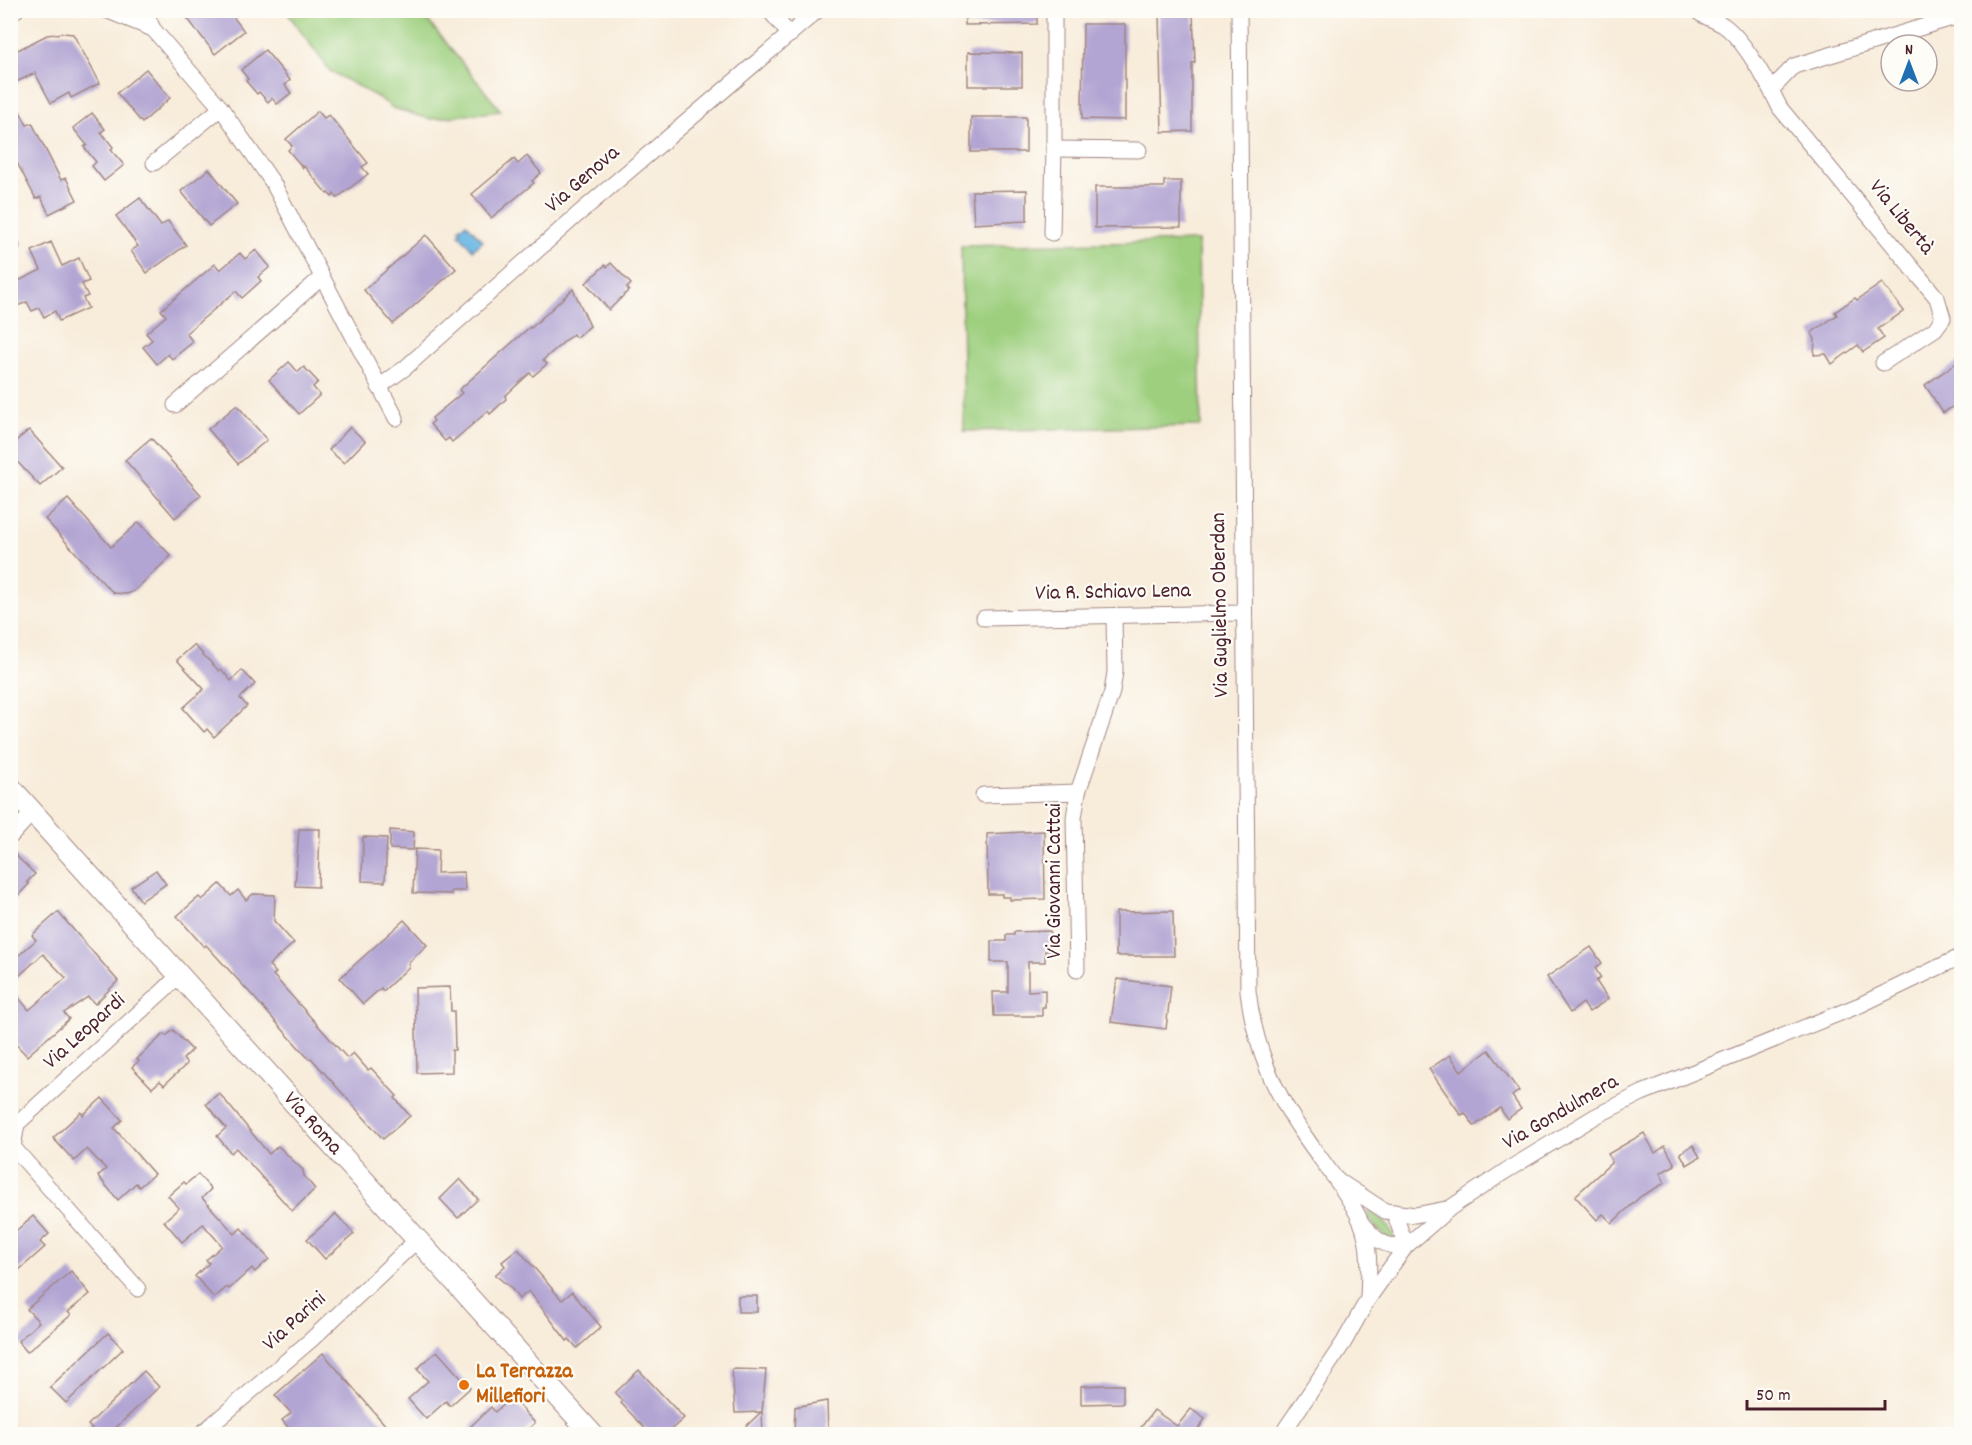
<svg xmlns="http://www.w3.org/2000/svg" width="1972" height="1445" font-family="Dekko,sans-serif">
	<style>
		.green { fill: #9dcf7e; stroke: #747754; stroke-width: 1.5 }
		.water { fill: #6ab7e3; stroke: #5a6b87; stroke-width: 1.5 }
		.building { fill: #b2a5d3 }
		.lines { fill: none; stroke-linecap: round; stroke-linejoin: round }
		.minor-casing { stroke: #a18682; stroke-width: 17 }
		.secondary-casing { stroke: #a18682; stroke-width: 23 }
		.minor { stroke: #fff; stroke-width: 15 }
		.secondary { stroke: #fff; stroke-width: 21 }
		.food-dot { fill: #e8710a; stroke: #fdfcf7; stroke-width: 2 }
		.labels { text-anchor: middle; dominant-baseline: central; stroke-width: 4.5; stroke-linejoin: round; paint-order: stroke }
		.street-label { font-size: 22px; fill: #4a1f2b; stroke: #fdfcf7 }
		.food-label { font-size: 22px; font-weight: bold; fill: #c56008; stroke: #fdfcf7; text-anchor: start }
	</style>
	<rect width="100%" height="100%" fill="#fdfcf7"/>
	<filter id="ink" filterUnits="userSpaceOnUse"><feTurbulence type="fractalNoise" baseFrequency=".0167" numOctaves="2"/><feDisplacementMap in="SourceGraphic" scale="12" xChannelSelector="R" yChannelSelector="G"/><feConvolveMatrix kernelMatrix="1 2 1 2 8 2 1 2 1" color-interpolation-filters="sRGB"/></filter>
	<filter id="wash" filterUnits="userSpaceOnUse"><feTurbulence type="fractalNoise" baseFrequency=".008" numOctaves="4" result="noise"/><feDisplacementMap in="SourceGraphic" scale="24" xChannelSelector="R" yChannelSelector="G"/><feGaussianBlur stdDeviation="1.35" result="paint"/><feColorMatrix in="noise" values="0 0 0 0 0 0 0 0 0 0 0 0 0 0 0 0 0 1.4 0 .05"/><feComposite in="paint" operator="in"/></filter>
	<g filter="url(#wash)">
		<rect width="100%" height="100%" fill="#f8ecda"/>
		<g class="green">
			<polygon points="286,11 420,11 501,111 430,119 393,108 379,98 330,71"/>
			<polygon points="1198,241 1201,426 964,431 961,246"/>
			<path d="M1367 1211C1380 1216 1389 1224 1394 1238L1391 1240C1379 1231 1371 1225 1367 1211Z"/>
		</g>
		<polygon class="water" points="466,223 483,241 473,250 459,234 461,232 459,229"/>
		<g id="blocks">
			<g class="building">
				<polygon points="181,10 228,10 244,31 215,54"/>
				<polygon points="965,10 1037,10 1037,24 965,25"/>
				<polygon points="1165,10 1187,10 1187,13 1193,13 1195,63 1192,63 1192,131 1162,132 1159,14 1165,14"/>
				<polygon points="1083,24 1125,24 1125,120 1082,119"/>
				<polygon points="63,33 73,34 100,83 71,98 69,93 51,103 35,73 10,85 10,54 47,35"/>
				<polygon points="265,50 290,80 285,85 291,93 277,104 272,98 268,102 259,92 257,94 246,81 248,79 241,70"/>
				<polygon points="968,52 1022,53 1022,86 968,86"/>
				<polygon points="146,69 170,98 142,123 117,93"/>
				<polygon points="10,92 27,125 32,123 61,180 66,178 77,200 49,214 41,197 36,199 10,149"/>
				<polygon points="318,111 324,118 329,115 368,163 362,167 368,174 337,198 334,194 332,197 328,193 327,194 304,166 303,168 288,150 292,146 286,139"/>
				<polygon points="92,113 105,129 101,132 113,147 111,150 124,165 104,181 92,166 96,162 84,147 87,145 73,128"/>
				<rect x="971" y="117" width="55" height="35"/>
				<polygon points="527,156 541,173 532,181 534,183 491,218 472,194 514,159 518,164"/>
				<polygon points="209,169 237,204 209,226 181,191"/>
				<polygon points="1164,181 1181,181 1181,227 1095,228 1095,187 1164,187"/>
				<polygon points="1027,190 1027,221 974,224 972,191"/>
				<polygon points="140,198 161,226 168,221 186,245 147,273 131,251 138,246 116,216"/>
				<polygon points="426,235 456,269 393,324 364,290"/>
				<polygon points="51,242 62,266 79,258 89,281 82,284 88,296 83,298 88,308 59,321 55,311 44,317 39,308 32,311 27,302 10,309 10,285 41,270 32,251"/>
				<polygon points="256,250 270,267 258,277 261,281 242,298 236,291 186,333 193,342 172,359 168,354 157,364 143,347 152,340 146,333 166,316 161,310 215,264 220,270 240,253 245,259"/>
				<polygon points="611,263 631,284 627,288 629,290 609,310 586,283 605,265 607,267"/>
				<polygon points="1882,283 1904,311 1878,329 1884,338 1863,352 1858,345 1832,364 1826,354 1814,355 1815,339 1811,333 1837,315 1835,312 1855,298 1857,300"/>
				<polygon points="573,289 590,326 576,338 573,334 543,360 547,364 533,376 530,373 505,396 506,399 490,414 488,411 452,442 449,438 445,441 430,424 434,421 432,418 462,393 459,390 515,340 530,327 531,328"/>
				<polygon points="1962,359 1962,401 1943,413 1925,385"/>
				<polygon points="289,362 298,372 304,367 318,382 313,387 320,395 299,414 269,380"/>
				<polygon points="237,405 267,440 238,464 208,429"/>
				<polygon points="350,427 365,441 344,463 329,450"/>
				<polygon points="29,430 62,467 40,486 10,454 10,446"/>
				<polygon points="151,438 201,495 175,518 125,460"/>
				<polygon points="68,499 111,547 139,522 171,556 134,591 127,594 114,593 106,586 45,519"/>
				<polygon points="194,645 219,671 221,669 231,681 242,670 255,684 240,698 247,706 214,737 207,729 204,732 183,708 204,689 177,660"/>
				<polygon points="299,829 320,829 318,887 295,886"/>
				<polygon points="390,830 414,832 413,850 390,849"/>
				<polygon points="1044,831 1045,899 1010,900 1010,897 1002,897 1002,894 988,894 987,834"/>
				<polygon points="363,837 387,838 385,882 362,881"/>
				<polygon points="415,849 438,850 437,873 464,872 465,891 451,891 451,894 413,893"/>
				<polygon points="10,850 35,874 27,882 29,884 10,904"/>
				<polygon points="156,870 166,884 141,901 131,887"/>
				<polygon points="220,884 231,896 238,890 246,900 253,894 275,895 274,921 294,943 269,965 276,973 273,975 347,1058 353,1053 368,1070 371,1068 397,1096 395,1098 410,1116 383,1139 311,1058 309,1059 251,994 206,945 204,947 177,916 199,897 202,900"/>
				<polygon points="1173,911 1174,956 1116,956 1116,912"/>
				<polygon points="58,912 118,981 95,1004 88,997 64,1013 69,1019 27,1056 10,1038 10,987 29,1010 66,978 43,954 10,984 10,963 36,940 32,935"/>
				<polygon points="404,920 427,945 409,962 409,967 383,991 381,988 363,1004 340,978"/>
				<polygon points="1050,931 1051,951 1045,951 1045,962 1028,962 1028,991 1045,990 1045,1007 1042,1007 1042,1016 994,1016 993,992 1008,992 1008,962 991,962 991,941 1006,941 1006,935 1014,935 1014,932"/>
				<polygon points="1591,947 1602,963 1595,968 1601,978 1596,981 1608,999 1589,1012 1583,1003 1570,1013 1547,977"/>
				<polygon points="1117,979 1171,986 1166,1029 1111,1022"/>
				<polygon points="450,987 451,1011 454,1011 455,1050 452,1050 452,1072 417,1073 415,988"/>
				<polygon points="173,1030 192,1050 183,1059 187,1064 164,1085 160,1081 152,1088 132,1067 139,1061 137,1059 164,1034 166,1036"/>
				<polygon points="1489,1050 1519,1091 1512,1096 1521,1109 1507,1119 1500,1108 1474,1126 1465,1113 1461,1115 1429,1069 1450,1055 1461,1071"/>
				<polygon points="219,1093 269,1154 278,1146 303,1170 304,1176 315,1189 292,1211 236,1148 231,1153 217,1136 226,1128 206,1104"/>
				<polygon points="102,1098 122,1120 114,1128 154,1174 139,1187 136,1183 118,1200 98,1176 106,1169 87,1149 74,1161 53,1138 81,1112 83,1115"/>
				<polygon points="1644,1133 1655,1153 1665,1146 1675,1165 1660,1173 1665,1183 1641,1196 1612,1223 1603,1214 1597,1220 1575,1196 1612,1162 1608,1154"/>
				<polygon points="1693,1145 1700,1157 1687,1165 1680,1153"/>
				<polygon points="198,1174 211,1189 202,1198 235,1234 241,1228 269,1259 255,1272 252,1268 229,1289 227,1287 214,1298 195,1276 209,1263 206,1260 222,1246 203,1224 182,1242 164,1221 179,1208 168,1196 184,1182 186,1184"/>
				<polygon points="460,1179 478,1199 458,1218 440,1199"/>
				<polygon points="336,1214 354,1234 325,1259 307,1239"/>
				<polygon points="33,1216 49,1234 40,1242 45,1247 10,1278 10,1236"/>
				<polygon points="518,1249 562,1300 572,1292 601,1327 577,1348 569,1339 567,1341 529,1291 519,1299 510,1287 495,1275 505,1266 502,1262"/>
				<polygon points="71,1271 90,1294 68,1312 71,1315 27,1352 18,1341 39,1322 27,1309"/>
				<rect x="738" y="1296" width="19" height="16"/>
				<polygon points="108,1333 123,1349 66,1403 50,1387"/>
				<polygon points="437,1351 470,1388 450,1406 446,1401 426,1419 408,1399 428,1381 417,1369"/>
				<polygon points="323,1353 393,1434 294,1434 282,1420 291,1413 275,1395"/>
				<polygon points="732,1369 766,1370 762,1412 763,1434 738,1434 761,1412 735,1413"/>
				<polygon points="639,1370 684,1418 666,1434 650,1434 621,1403 623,1401 615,1393"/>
				<polygon points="144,1371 159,1387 109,1434 97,1434 88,1425"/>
				<polygon points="1108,1385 1123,1385 1123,1403 1081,1404 1081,1386"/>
				<polygon points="511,1397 535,1423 522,1434 477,1434 470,1427 491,1407 495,1412"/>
				<polygon points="827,1401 828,1434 794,1434 795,1407"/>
				<polygon points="1191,1409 1205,1419 1195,1434 1136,1434 1154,1410 1177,1426"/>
			</g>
		</g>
	</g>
	<g filter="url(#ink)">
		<use href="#blocks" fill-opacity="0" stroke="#a18682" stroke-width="1.5"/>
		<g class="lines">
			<g class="minor-casing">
				<g id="minor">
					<polyline points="106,10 153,29"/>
					<polyline points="139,10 148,18 153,29 221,108 273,183 396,418"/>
					<polyline points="769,10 790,35"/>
					<path d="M1239 10 1248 991C1255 1048 1273 1091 1306 1138 1323 1163 1349 1194 1361 1222 1371 1245 1369 1275 1368 1299"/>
					<polyline points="10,13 16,10"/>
					<path d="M1701 14C1708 18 1716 21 1723 25 1744 39 1769 85 1780 108L1937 298 1943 318 1935 329 1883 363"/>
					<polyline points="1771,90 1794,66 1962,15"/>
					<polyline points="1054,149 1139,150"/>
					<polyline points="154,163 221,108"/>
					<polyline points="1052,233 1054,149 1054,10"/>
					<polyline points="10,243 12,246"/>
					<polyline points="379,387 405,368 577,215 818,10"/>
					<polyline points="175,405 321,278"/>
					<polyline points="984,618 1244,613"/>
					<polyline points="983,795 1078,792"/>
					<polyline points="10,837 33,812"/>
					<polyline points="1077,970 1074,818 1078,792 1112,692 1115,672 1114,616"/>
					<polyline points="1339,1181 1385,1211 1415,1215 1446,1209"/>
					<path d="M1362 1224C1376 1240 1384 1248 1406 1246L1394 1212"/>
					<polyline points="138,1289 13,1147 17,1124 165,989 180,974"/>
					<polyline points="201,1434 312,1339 417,1240"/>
					<polyline points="1282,1434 1344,1342 1368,1299 1406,1246 1450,1208 1504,1172 1596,1116 1642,1093 1860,1005 1962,956"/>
				</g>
			</g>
			<g class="secondary-casing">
				<polyline id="secondary" points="10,787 592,1434"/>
			</g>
			<use href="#minor" class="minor"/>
			<use href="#secondary" class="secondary"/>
		</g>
	</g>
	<circle class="food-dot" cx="464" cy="1385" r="6"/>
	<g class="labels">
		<g class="street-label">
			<text transform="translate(583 180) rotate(-41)">Via Genova</text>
			<text transform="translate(1901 218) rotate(51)">Via Libertà</text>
			<text transform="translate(1113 593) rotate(-1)">Via R. Schiavo Lena</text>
			<text transform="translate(1221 605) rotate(-91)">Via Guglielmo Oberdan</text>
			<text transform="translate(1055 881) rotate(-90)">Via Giovanni Cattai</text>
			<text transform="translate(85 1032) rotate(-42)">Via Leopardi</text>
			<text transform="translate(1561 1113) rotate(-30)">Via Gondulmera</text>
			<text transform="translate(312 1124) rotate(48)">Via Roma</text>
			<text transform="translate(295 1322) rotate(-42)">Via Parini</text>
		</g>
		<g class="food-label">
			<text x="476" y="1372">La Terrazza<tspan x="476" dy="25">Millefiori</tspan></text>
		</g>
	</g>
	<rect width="1972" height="1445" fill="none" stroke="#fdfcf7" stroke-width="36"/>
	<g transform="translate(1909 63)"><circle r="28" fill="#fdfcf7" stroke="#b5a4a5" stroke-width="1.5"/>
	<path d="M0-4.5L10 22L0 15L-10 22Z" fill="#1f6fb2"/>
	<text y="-9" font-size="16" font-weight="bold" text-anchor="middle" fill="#4a1f2b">N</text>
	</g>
	<path d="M1747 1400v9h138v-9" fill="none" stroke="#4a1f2b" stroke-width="3"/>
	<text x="1756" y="1400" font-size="18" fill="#4a1f2b" stroke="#fdfcf7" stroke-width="4.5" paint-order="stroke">50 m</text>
</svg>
